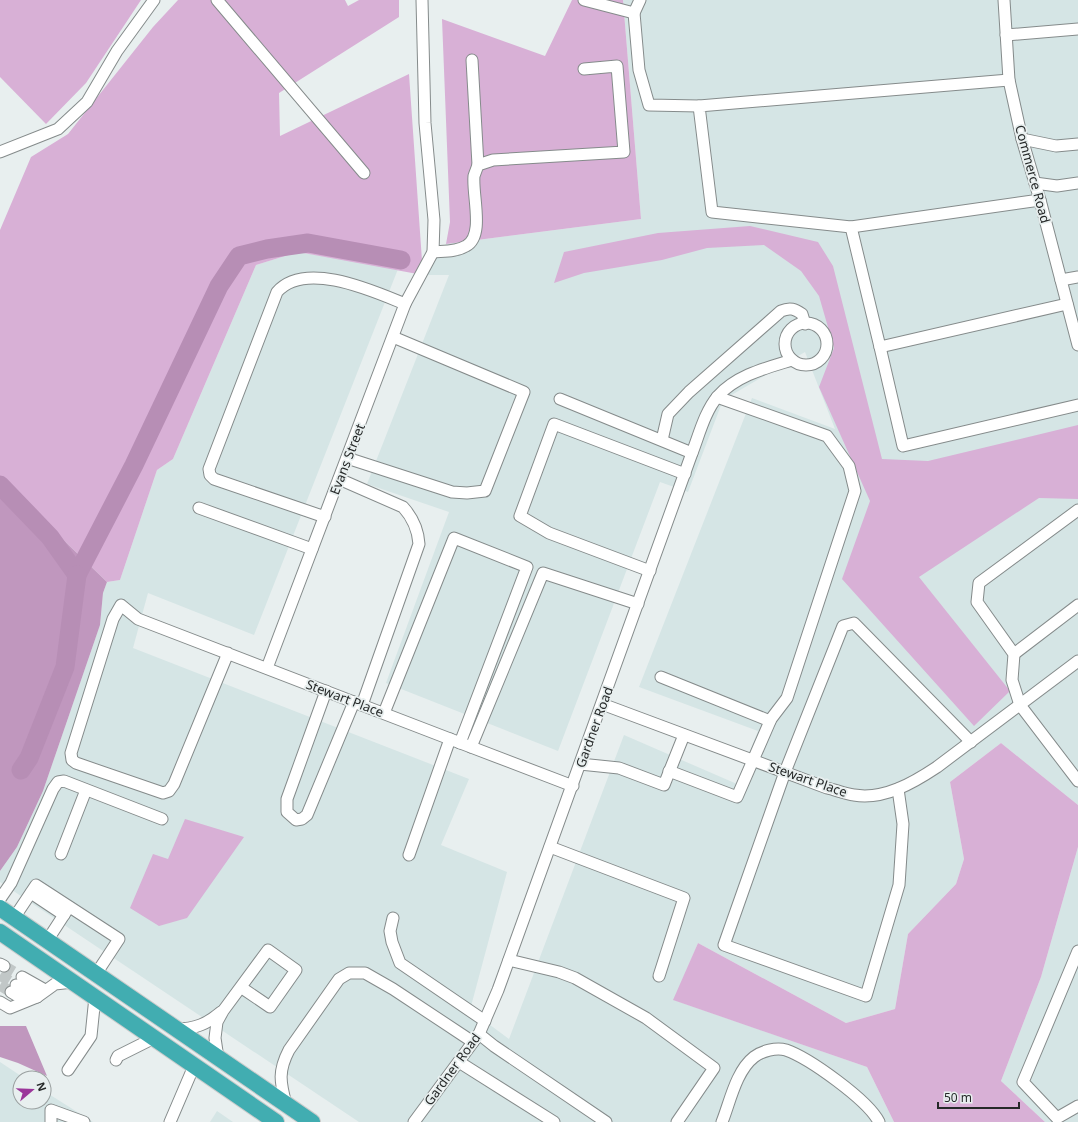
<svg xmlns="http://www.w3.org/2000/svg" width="1078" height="1122" font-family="'Noto Sans',sans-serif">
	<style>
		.built { fill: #d5e5e5 }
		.green { fill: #d8b0d6 }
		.forest { fill: #c097be }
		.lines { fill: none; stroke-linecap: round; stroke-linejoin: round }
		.river { stroke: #b78eb5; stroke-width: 19 }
		.minor-tunnel { stroke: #c1c7c7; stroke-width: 11; stroke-dasharray: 11 5.5; stroke-linecap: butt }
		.minor-casing { stroke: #858b8b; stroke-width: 13 }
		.highway-casing { stroke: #cbcccc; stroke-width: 18 }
		.minor { stroke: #fff; stroke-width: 11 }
		.highway { stroke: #41adb1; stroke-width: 16 }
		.labels { text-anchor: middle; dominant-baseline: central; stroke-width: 3.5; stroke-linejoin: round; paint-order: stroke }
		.street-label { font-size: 13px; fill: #262929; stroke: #e8efef }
	</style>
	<rect width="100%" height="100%" fill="#e8efef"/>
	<g class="built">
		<polygon points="623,0 1078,0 1078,805 1001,743 950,782 964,859 956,884 908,934 895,1009 846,1023 698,943 674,1000 867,1067 894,1122 359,1122 0,882 0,871 17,847 43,791 100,625 103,593 107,582 120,580 157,470 173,459 256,265 298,252 398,269 254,635 148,593 133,648 469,779 441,845 507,872 470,1010 509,1039 624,735 737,784 758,731 639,687 752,398 835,429 805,352 723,400 688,492 660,482 558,751 386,683 449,512 367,484 449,275 423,275 446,244 641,219"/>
		<polygon points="1078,847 1078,1122 1045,1122 1001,1081 1041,977"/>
		<polygon points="0,1062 24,1078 20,1078 20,1102 44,1102 44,1091 93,1122 0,1122"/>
		<polygon points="217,1111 233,1122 210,1122"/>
	</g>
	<g class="green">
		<polygon points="0,0 141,0 86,83 46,124 0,77"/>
		<polygon points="178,0 345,0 348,6 359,0 399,0 399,17 279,93 280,136 409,74 423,275 298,252 256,265 173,459 157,470 120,580 107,582 0,479 0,230 31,157 68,134 153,27"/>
		<polygon points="572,0 623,0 641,219 446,244 450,222 442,19 545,56"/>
		<polygon points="750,226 818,242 833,266 882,459 928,461 1078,425 1078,499 1039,498 919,577 1010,691 974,726 842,579 870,501 819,387 834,348 819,296 801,271 764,245 707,248 662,260 584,273 554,283 564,252 658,233"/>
		<polygon points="1001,743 1078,805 1078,847 1041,977 1001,1081 1045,1122 894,1122 867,1067 673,1000 698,943 846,1023 895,1009 908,934 956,884 964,859 950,782"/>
		<polygon points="185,819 244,837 187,918 159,926 130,908 153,854 168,859"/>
	</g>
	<g class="forest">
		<polygon points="0,479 107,582 103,593 100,625 43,791 17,847 0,871"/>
		<polygon points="0,1026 26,1026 47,1076 18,1063 0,1057"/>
	</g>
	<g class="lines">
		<g class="river">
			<polyline points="0,485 50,537 77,575 134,465 219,286 239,256 267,249 308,243 401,260"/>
			<polyline points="21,770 29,758 65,667 77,575"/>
		</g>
		<g class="minor-tunnel">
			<polyline points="4,966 22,977"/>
			<polyline points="0,975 16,985"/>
			<polyline points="0,985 11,992"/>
		</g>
		<g class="minor-casing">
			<g id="minor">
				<polyline points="217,0 364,173"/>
				<polyline points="584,0 634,13"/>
				<polyline points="640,0 634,13 639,70 649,105 699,106"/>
				<polyline points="1004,0 1009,80 1022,139 1040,200 1078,345"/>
				<polyline points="1006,35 1078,29"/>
				<polyline points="472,60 478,165"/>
				<polyline points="1022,139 1056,146 1078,144"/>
				<polyline points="0,152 58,129 87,102 117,51 154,0"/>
				<polyline points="1035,183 1057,186 1078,183"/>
				<polyline points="1040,200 851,227 880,347 1067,304"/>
				<polyline points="851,227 712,212 699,106 1009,80"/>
				<path d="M433 252C443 251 456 252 466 246 485 236 472 195 474 176 475 173 477 168 478 165L493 160 624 152 617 66 584 69"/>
				<polyline points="1061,280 1078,277"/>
				<circle cx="806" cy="344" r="21"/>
				<polyline points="880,347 903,446 1078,405"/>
				<polyline points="560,399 692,453"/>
				<path d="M662 440 668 414 689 392 781 311C790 307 795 309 802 314L805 324"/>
				<polyline points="347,458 452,492 467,493 485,491 524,392 393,337"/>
				<path d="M339 479 403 507C413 518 418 529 419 544L362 705"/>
				<polyline points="199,508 312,549"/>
				<polyline points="1078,510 979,583 977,602 1014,654 1012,680 1020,705 1078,781"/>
				<path d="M325 517 214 479 210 475 209 469 277 292C305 260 373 291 405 304"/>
				<polyline points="650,571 549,533 520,516 554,424 685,474"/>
				<polyline points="228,653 174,784 169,791 163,793 76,763 72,760 71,753 113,619 121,605 138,619 450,739 471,747 573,786"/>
				<polyline points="1014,654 1078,605"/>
				<polyline points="267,668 405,304 433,252 434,220 425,123 422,0"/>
				<polyline points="661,677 770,721"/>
				<polyline points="326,691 287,799 287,812 296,820 302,819 307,815 354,702"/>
				<path d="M602 704 827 788C836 790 845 794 854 795 884 800 913 783 937 767L1078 661"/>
				<polyline points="384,713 454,538 527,567 460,743"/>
				<polyline points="471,747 543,573 638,604"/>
				<polyline points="580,764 619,768 664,785 684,735"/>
				<polyline points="669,771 737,797 771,719 787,698 855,491 849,466 827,436 717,397"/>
				<polyline points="898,789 903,824 899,885 866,996 724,945 785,772 843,626 854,623 971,742"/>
				<polyline points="550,847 684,898 659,976"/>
				<polyline points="61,854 86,790"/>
				<polyline points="409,855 450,739"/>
				<polyline points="31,893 64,915"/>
				<polyline points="0,899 11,883 53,789 58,782 64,781 162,819"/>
				<polyline points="14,918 36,885 119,939 96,974"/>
				<polyline points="393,918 390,931 392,942 400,963 485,1021"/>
				<polyline points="47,941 69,907"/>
				<polyline points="1078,951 1023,1082 1057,1118 1078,1106"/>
				<polyline points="509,960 559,972 575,978 646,1018 714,1068 677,1122"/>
				<polyline points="0,964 4,966"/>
				<polyline points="22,977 45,990"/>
				<polyline points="16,985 37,997"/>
				<polyline points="11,992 26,1001"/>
				<polyline points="0,1002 10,1008 37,997 55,984 73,982"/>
				<path d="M176 1029C195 1029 207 1024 221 1012"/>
				<polyline points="479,1034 494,1046 606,1122"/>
				<polyline points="218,1058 215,1038 217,1022 223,1011 268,950 296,970 270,1007 242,988"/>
				<polyline points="116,1060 118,1056 154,1038"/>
				<polyline points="459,1062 554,1122"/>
				<polyline points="68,1070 91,1036 95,997"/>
				<path d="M286 1104C280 1082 278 1071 289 1050L339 979 349 973H365L393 989 473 1042"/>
				<polyline points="51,1122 51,1110 84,1122"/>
				<polyline points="170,1122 194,1066"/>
				<path d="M414 1122 479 1034 498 990 692 453C699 435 705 411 718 396 737 375 766 368 792 360"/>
				<path d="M722 1122C730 1102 736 1071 754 1057 762 1051 776 1047 786 1050 809 1058 868 1100 879 1122"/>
			</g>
		</g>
		<g class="highway-casing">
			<g id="highway">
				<polyline points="0,908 312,1122"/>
				<polyline points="0,932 276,1122"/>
			</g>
		</g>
		<use href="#minor" class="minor"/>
		<use href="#highway" class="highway"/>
	</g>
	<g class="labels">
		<g class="street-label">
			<text transform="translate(1033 174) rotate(75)">Commerce Road</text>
			<text transform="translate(347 459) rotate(-69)">Evans Street</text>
			<text transform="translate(345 698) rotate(21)">Stewart Place</text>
			<text transform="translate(594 727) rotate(-70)">Gardner Road</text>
			<text transform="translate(808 779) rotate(19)">Stewart Place</text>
			<text transform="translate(452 1069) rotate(-54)">Gardner Road</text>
		</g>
	</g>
	<g transform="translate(32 1090) rotate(71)"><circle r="19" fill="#e8efef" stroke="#9aa0a0"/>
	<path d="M0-3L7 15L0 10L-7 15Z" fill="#9b369a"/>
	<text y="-6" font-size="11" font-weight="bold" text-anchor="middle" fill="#262929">N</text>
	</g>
	<path d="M938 1102v6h81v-6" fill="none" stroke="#262929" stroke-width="2"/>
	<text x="944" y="1102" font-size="12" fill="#262929" stroke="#e8efef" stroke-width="3" paint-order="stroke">50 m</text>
</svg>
